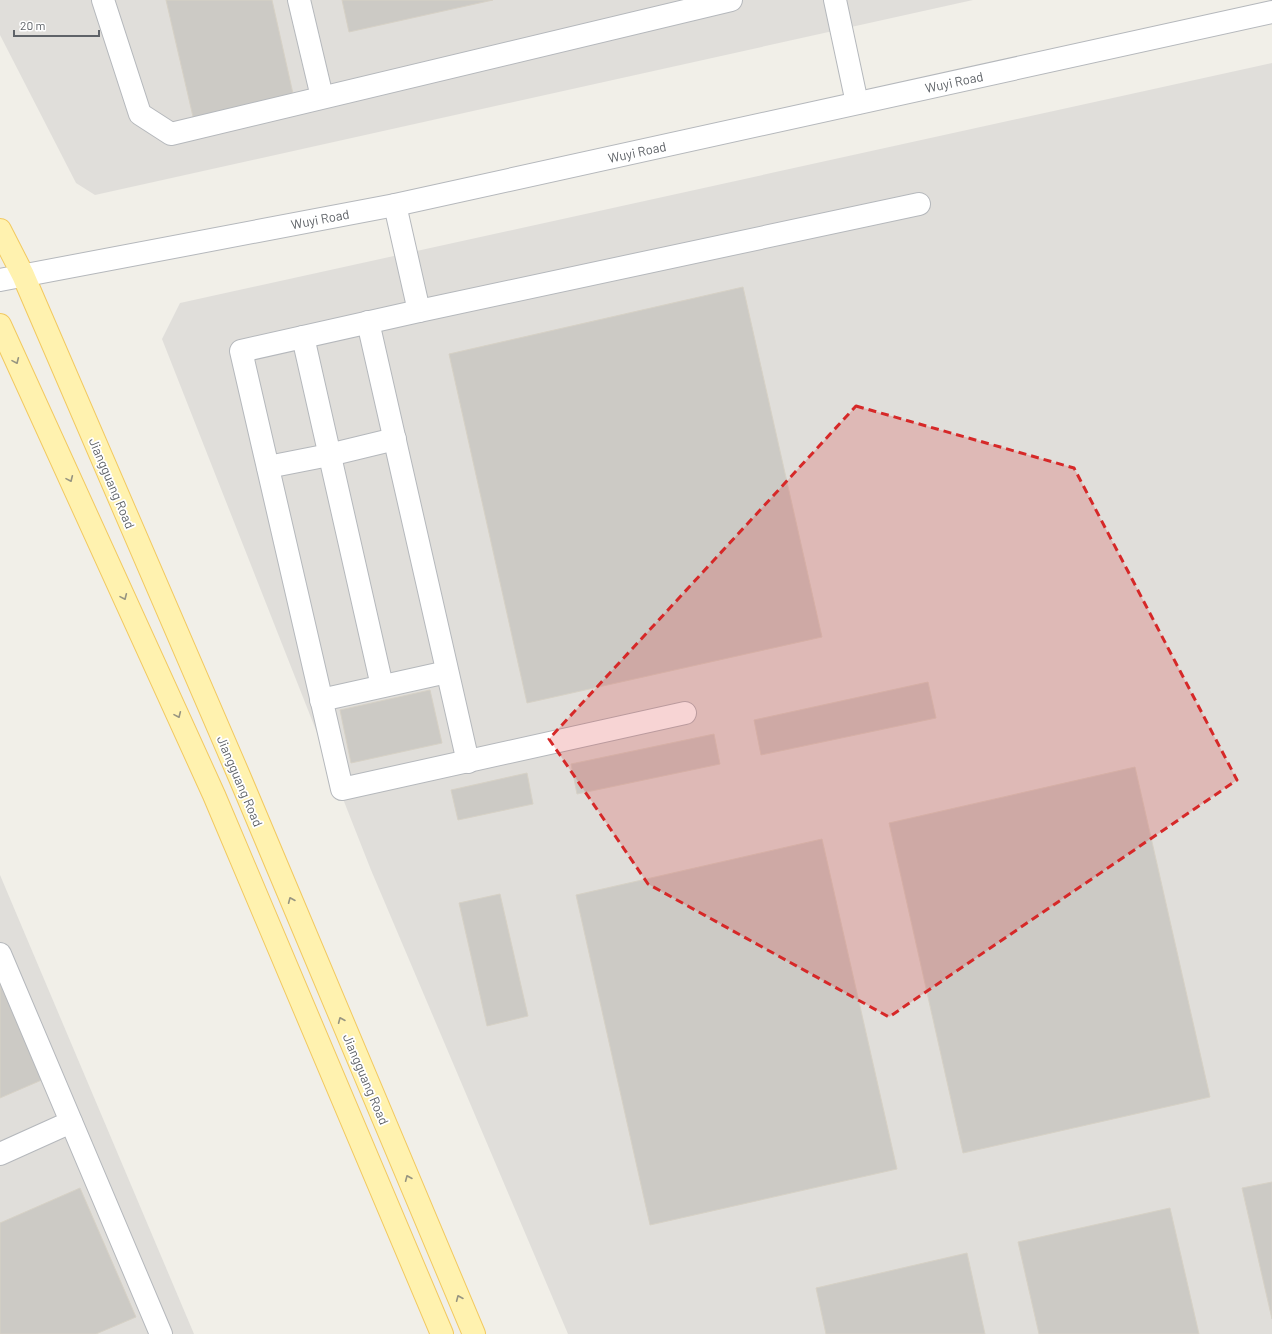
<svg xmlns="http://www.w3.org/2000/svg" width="1272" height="1334" font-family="Barlow,sans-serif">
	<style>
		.industrial { fill: #e0deda }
		.building { fill: #cccac5; stroke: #d6d1c6 }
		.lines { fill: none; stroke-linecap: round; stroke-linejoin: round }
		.minor-casing { stroke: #b5b8bc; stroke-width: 24 }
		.major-casing { stroke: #f2c960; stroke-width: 24 }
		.minor { stroke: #fff; stroke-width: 22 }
		.major { stroke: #fff2af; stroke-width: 22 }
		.oneway { stroke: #979581 }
		.marked { fill: #d62828; fill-opacity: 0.2; stroke: #d62828; stroke-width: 3; stroke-dasharray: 8 5; stroke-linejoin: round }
		.labels { text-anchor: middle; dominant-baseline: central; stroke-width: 3.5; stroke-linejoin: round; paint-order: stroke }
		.street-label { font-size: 13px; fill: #5f6368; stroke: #fff }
	</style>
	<rect width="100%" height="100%" fill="#f1efe8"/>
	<g class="industrial">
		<polygon points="0,0 973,0 95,195 76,183 0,35"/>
		<polygon points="1272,63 1272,1334 568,1334 371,870 162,339 180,303"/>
		<polygon points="0,875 194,1334 0,1334"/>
	</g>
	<g class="building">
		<polygon points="166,0 272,0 294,98 194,121"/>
		<polygon points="342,0 493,0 349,32"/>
		<polygon points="743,287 822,637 527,703 449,354"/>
		<polygon points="928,682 936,718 761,755 754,720"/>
		<polygon points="430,690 442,743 351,763 340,710"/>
		<polygon points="714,734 720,764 577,794 571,764"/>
		<polygon points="1135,767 1210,1097 963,1153 889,823"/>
		<polygon points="527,773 533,804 458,820 451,790"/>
		<polygon points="822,839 897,1169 650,1225 576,895"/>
		<polygon points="500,894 528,1016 487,1026 459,903"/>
		<polygon points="0,979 44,1079 0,1098"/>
		<polygon points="1272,1182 1272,1319 1242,1188"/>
		<polygon points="80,1188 136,1317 96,1334 0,1334 0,1223"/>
		<polygon points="1170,1208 1199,1334 1039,1334 1018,1242"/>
		<polygon points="967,1253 985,1334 826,1334 816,1288"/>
	</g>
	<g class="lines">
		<g class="minor-casing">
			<g id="minor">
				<polyline points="103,0 140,114 171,134 731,0"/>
				<polyline points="299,0 322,97"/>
				<polyline points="835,0 857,103"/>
				<polyline points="395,205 419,311"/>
				<polyline points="0,280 395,205 1272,12"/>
				<polyline points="368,322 468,762"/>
				<polyline points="303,337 382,686"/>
				<polyline points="268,467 329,455 395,439"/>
				<polyline points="321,700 447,672"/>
				<polyline points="685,713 342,789 241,351 419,311 919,204"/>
				<polyline points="0,954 161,1334"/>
				<polyline points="0,1154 71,1122"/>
			</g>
		</g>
		<g class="major-casing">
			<g id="major">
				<polyline points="0,230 23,275 240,778 474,1334"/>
				<polyline points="0,325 214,795 442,1334"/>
			</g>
		</g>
		<use href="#minor" class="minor"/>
		<use href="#major" class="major"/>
	</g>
	<defs><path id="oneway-chevron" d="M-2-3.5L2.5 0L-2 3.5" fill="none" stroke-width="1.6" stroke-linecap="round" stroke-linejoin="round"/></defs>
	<g class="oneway">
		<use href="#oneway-chevron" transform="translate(16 361) rotate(66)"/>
		<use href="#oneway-chevron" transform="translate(70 479) rotate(66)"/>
		<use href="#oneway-chevron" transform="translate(124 597) rotate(66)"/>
		<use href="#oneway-chevron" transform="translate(178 715) rotate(66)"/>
		<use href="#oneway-chevron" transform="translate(291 900) rotate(-113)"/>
		<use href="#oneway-chevron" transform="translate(341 1020) rotate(-113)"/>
		<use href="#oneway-chevron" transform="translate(408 1178) rotate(-113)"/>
		<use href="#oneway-chevron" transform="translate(459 1298) rotate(-113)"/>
	</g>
	<path class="marked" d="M856 406 1074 468 1237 780 889 1017 648 884 549 739Z"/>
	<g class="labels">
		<g class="street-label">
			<text transform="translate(954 82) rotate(-12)">Wuyi Road</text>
			<text transform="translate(637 152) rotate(-12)">Wuyi Road</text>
			<text transform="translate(320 219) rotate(-11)">Wuyi Road</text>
			<text transform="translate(112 483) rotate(67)">Jiangguang Road</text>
			<text transform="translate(240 781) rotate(67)">Jiangguang Road</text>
			<text transform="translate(366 1079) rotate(67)">Jiangguang Road</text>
		</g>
	</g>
	<path d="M14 30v6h85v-6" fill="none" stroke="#5f6368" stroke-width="2"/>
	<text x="20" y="30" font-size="12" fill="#5f6368" stroke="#ffffff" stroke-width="3" paint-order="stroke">20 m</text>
</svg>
